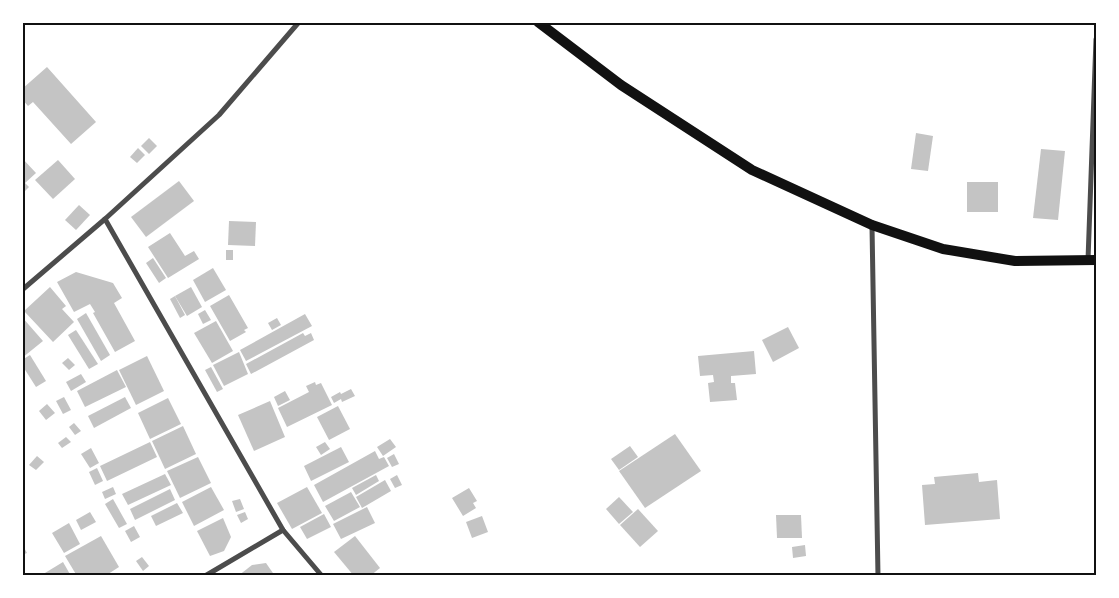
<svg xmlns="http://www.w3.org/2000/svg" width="1119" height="598" font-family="'PT Sans',sans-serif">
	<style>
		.building { fill: #c4c4c4 }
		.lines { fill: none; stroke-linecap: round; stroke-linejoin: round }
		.minor { stroke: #4c4c4c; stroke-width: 5 }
		.secondary { stroke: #111; stroke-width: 10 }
		.neatline { fill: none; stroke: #111; stroke-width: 2 }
	</style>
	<rect width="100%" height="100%" fill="#fff"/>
	<g class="building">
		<polygon points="47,67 96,122 71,144 33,102 28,106 22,99 22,89"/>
		<polygon points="916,133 933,136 928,171 911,169"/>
		<polygon points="149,138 157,146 149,154 141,146"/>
		<polygon points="138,148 145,155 137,163 130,157"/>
		<polygon points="1041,149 1065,151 1058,220 1033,218"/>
		<polygon points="22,158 36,173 25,183 29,187 22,194"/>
		<polygon points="58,160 75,179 53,199 35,180"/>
		<polygon points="179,181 194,201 146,237 131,217"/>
		<rect x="967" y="182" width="31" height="30"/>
		<polygon points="79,205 90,215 76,230 65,220"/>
		<polygon points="229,221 256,222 255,246 228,245"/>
		<polygon points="170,233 185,256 194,251 199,259 168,278 148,247"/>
		<rect x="226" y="250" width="7" height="10"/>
		<polygon points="153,258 166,278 159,283 146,263"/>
		<polygon points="213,268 226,290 205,302 193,280"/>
		<polygon points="76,272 113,283 122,298 114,303 135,341 115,352 93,313 95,312 90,304 74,312 57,282"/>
		<polygon points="50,287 66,306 62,309 74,322 53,342 24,311"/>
		<polygon points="191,287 202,307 187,316 175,296"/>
		<polygon points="229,295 248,328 244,330 246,332 230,341 210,306"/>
		<polygon points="175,296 185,315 180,318 170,299"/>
		<polygon points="205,310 211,320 203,324 198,314"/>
		<polygon points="86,313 110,355 101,361 77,319"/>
		<polygon points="305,314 312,326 246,361 240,350"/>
		<polygon points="22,317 43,341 22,358"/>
		<polygon points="277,318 281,325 272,330 268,323"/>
		<polygon points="216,321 233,351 212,363 194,333"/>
		<polygon points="788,327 799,348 773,362 762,340"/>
		<polygon points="76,330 98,364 89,369 68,335"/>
		<polygon points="303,333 305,336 311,333 314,340 251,374 246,364"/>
		<polygon points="754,351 756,374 731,376 731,383 735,383 737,400 710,402 708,383 714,382 713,375 700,376 698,356"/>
		<polygon points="239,352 248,374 224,386 213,365"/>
		<polygon points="30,355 46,381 36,387 22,365 22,360"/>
		<polygon points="147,356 164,391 136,405 119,370"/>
		<polygon points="68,358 75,365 69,370 62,363"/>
		<polygon points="211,367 223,389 217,392 205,370"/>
		<polygon points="117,370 126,387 85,407 77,391"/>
		<polygon points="81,374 86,382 71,391 66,382"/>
		<polygon points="315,382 316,385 321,383 332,405 287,427 278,408 309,392 306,386"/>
		<polygon points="351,389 355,396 342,402 341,399 334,403 331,397 340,392 341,394"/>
		<polygon points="285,391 290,400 278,406 274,397"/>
		<polygon points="64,397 71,410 63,414 56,401"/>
		<polygon points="125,397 131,408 94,428 88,416"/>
		<polygon points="168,398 181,424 150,439 138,413"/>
		<polygon points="270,401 285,437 254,451 238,415"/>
		<polygon points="47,404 55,413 46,420 39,411"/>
		<polygon points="338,406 350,429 329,440 317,417"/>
		<polygon points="74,423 81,431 75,435 69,427"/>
		<polygon points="183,426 196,454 165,469 152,441"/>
		<polygon points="675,434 701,471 645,508 619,471"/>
		<polygon points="66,437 71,442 62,448 58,443"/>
		<polygon points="390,439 396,447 383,456 377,447"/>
		<polygon points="150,442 157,457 107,481 100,466"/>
		<polygon points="325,442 330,449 321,455 316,447"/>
		<polygon points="630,446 638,457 619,470 611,459"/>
		<polygon points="341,447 349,462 311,481 304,466"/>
		<polygon points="91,448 99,463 90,468 81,454"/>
		<polygon points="375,451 379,459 384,457 389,466 323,502 314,485"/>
		<polygon points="394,454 399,464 392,467 387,458"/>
		<polygon points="37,456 44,462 36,470 29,465"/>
		<polygon points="198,457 211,483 180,498 167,471"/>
		<polygon points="97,468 103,481 95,485 89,472"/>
		<polygon points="978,473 979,482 997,480 1000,519 925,525 922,485 935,484 934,477"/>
		<polygon points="165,474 171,485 128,505 122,494"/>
		<polygon points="376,475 379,481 356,495 352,488"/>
		<polygon points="397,475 402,485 395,488 390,479"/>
		<polygon points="385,480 391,491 362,508 356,497"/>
		<polygon points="113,487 116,494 105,499 102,492"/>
		<polygon points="211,487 224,510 194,526 182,502"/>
		<polygon points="307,487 322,513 292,529 277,503"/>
		<polygon points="469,488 477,501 473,503 476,508 463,516 452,498"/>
		<polygon points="170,489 175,500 135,520 130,509"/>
		<polygon points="351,492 360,507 334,521 325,506"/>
		<polygon points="619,497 633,512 619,524 606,509"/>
		<polygon points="113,499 127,524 119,528 105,504"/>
		<polygon points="240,499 244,509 236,512 232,501"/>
		<polygon points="177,503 183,513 156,526 151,516"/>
		<polygon points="367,507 375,523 341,539 333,524"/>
		<polygon points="638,509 658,531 640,547 620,525"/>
		<polygon points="90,512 96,522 81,530 76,520"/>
		<polygon points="245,512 248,519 241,523 237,515"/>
		<polygon points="324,514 331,527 307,539 300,527"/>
		<polygon points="776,515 801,515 802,538 777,538"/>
		<polygon points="482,516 488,532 472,538 466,522"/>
		<polygon points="223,518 231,537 224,551 210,556 197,531"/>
		<polygon points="69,523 80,544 64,553 52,533"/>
		<polygon points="134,526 140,537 131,542 125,531"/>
		<polygon points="101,536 119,567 105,576 77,576 65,556"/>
		<polygon points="355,536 380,568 370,576 354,576 334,552"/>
		<polygon points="22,544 27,553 22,555"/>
		<polygon points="805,545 806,556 793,558 792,547"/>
		<polygon points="142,557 149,566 143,571 136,561"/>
		<polygon points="63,562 71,576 40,576"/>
		<polygon points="266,563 275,576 238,576 252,565"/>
	</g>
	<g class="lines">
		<g class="minor">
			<polyline points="105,219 283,530 322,576"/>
			<polyline points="872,226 878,576"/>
			<polyline points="1088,260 1096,39"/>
			<polyline points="22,290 105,219 219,115 299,22"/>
			<polyline points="205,576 283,530"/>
		</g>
		<polyline class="secondary" points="538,22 621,85 752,170 872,225 943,249 1015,261 1096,260"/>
	</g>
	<rect width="1119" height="598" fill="none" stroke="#ffffff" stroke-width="48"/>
	<rect x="24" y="24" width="1071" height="550" class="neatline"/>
</svg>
